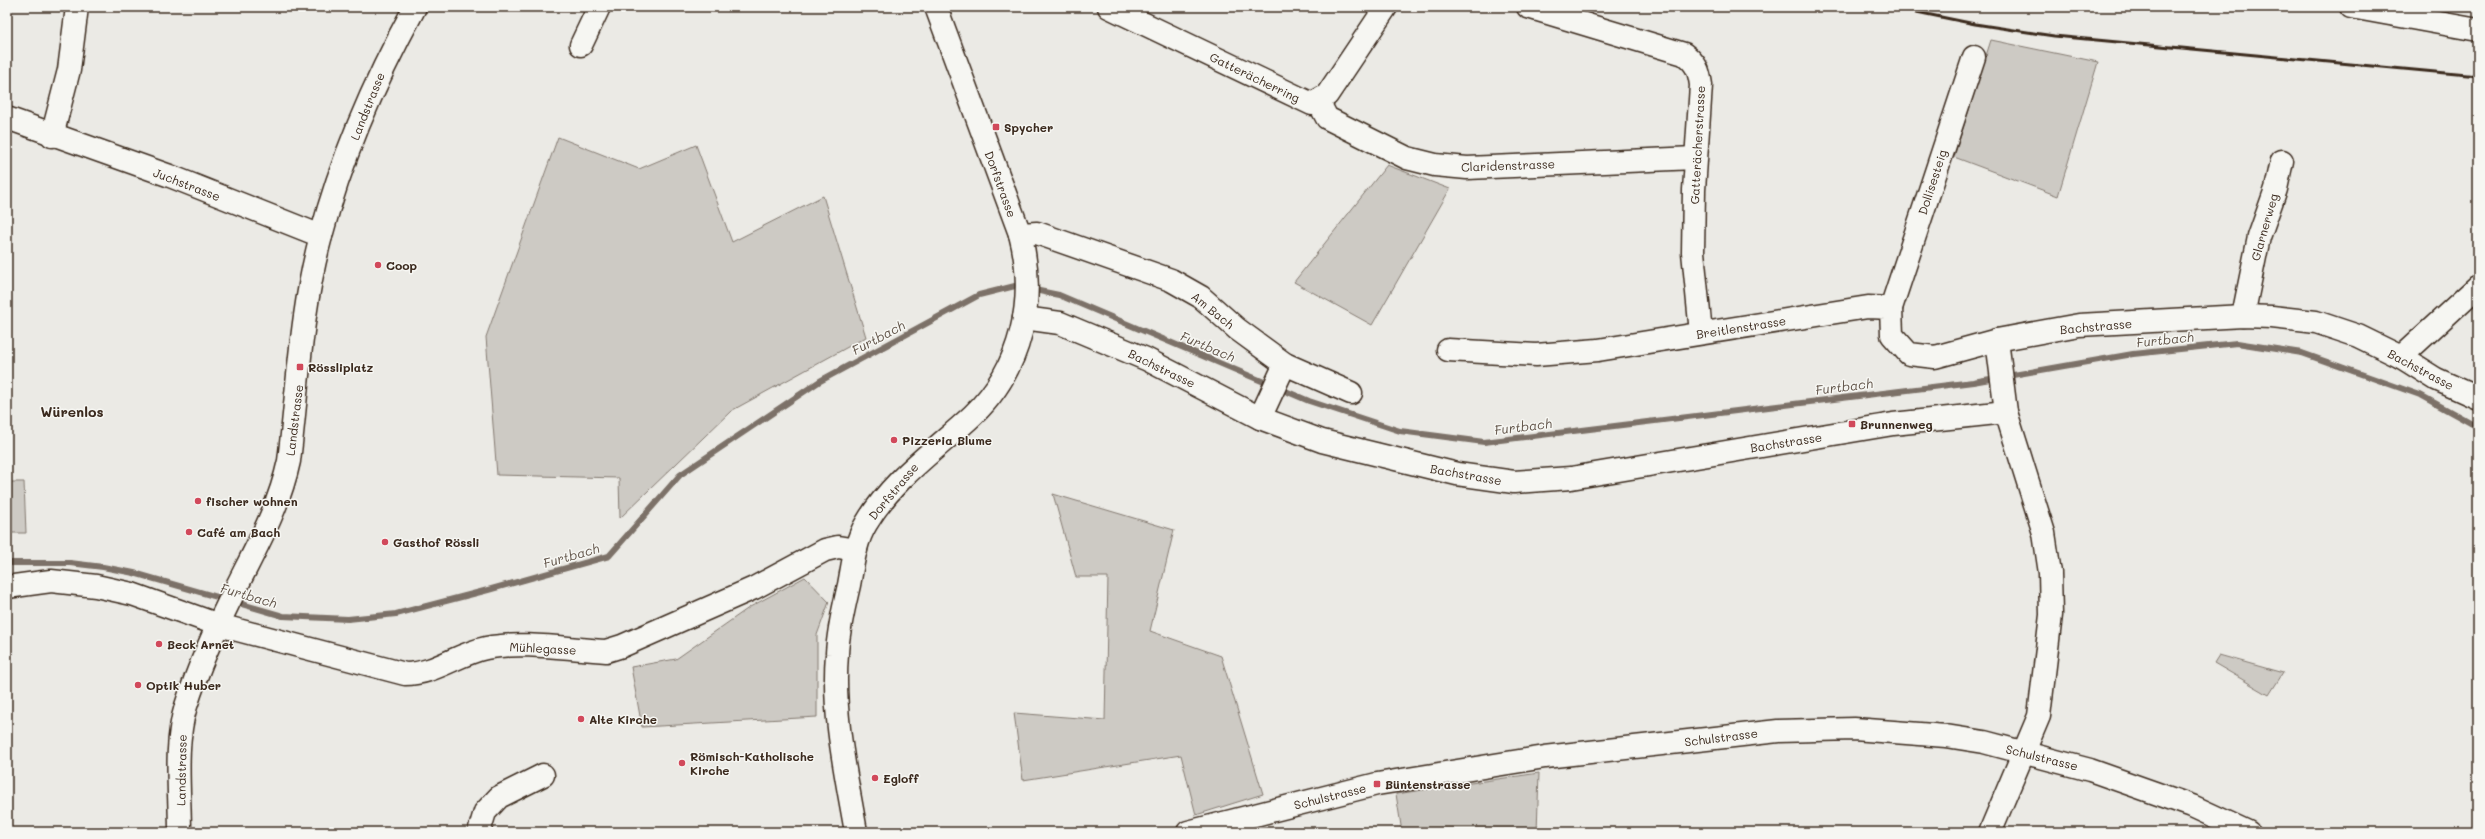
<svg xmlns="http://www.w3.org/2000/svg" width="2485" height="839" font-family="Mali,sans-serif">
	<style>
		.green { fill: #cdcac4; stroke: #847a71 }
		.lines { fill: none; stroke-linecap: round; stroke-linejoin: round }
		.stream { stroke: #7c7167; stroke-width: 6 }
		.minor-casing { stroke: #3b2a1e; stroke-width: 25 }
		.major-casing { stroke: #3b2a1e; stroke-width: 25 }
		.minor { stroke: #f6f6f2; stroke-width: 22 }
		.major { stroke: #f6f6f2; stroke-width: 22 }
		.rail { stroke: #3b2a1e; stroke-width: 3 }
		.poi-dot { fill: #d1495b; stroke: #f6f6f2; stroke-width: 1.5 }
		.labels { text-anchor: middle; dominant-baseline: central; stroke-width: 3; stroke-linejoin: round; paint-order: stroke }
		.street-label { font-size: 12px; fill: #3b2a1e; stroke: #f6f6f2 }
		.poi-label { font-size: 12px; font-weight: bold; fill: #3b2a1e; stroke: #f6f6f2; text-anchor: start }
		.water-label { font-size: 13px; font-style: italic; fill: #615449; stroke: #f6f6f2 }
		.quarter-label { font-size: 14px; font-weight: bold; fill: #3b2a1e; stroke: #f6f6f2 }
	</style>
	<rect width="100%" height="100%" fill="#ebeae5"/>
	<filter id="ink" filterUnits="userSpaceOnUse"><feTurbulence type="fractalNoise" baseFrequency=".025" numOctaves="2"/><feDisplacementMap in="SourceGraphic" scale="8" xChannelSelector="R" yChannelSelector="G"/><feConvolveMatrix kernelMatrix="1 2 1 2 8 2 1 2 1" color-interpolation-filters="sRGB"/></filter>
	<g filter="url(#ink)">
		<g class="green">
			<polygon points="1991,40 2098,62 2058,196 1954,157"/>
			<polygon points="558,137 639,169 696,145 732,242 823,196 866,337 731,411 620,518 619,478 497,475 486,337"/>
			<polygon points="1387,165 1450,189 1372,325 1294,282"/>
			<polygon points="7,482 24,482 26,533 7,533"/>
			<polygon points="1053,494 1174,530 1150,631 1221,656 1263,794 1196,815 1181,755 1023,780 1014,713 1105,720 1108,577 1076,577"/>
			<polygon points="805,577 829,602 817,635 817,717 642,727 631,667 676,659 750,607"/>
			<polygon points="2219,655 2283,673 2269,695 2214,663"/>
			<polygon points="1539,773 1537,832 1402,832 1396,794"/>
		</g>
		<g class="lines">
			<polyline class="stream" points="7,563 70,563 103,567 134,573 283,616 348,619 396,614 488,590 609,556 680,475 820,381 979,295 1015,286 1059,295 1309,401 1400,431 1484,442 1973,382 2133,354 2237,343 2302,353 2420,395 2478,427"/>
			<g class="minor-casing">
				<g id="minor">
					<polyline points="1109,7 1312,104 1327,95 1386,7"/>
					<path d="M1528 7 1684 54C1696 63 1699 70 1701 85L1694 190 1693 252 1701 333"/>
					<polyline points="2351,7 2478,30"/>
					<polyline points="581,45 599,7"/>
					<polyline points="1318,101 1327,118 1407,158 1435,165 1467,168 1695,158"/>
					<polyline points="7,118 170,176 321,236"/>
					<polyline points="52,136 69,70 77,7"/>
					<polyline points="1020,234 1037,233 1171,280 1201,297 1237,329 1285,364 1351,393"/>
					<polyline points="1891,308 1974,57"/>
					<polyline points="2243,316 2259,237 2276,189 2282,161"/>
					<polyline points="1024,318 1060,323 1146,359 1260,418 1322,441 1457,474 1514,482 1571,478 1893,424 2006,412"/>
					<polyline points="1448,350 1536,355 1598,350 1868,307 1891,308 1892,335 1909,354 1935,357 1997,340 2079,325 2243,316 2272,317 2316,322 2358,336 2401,357 2436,379 2478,398"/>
					<polyline points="2401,357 2478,286"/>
					<polyline points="1260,418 1285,364"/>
					<path d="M7 587 51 581 96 586 132 594 219 625 405 674C435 674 457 654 486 648 520 641 570 649 606 651L622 646 754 588 825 550 838 547 856 550"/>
					<polyline points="479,832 485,812 499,797 543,775"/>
					<path d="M856 832C846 774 832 713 837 654 838 630 844 607 849 585 853 564 855 542 866 524 892 479 936 450 973 415 1022 368 1037 299 1020 234L936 7"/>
					<polyline points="1188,832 1377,784 1545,757 1778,731 1854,729 1946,736 1984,742 2090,770 2192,806 2248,832"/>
					<polyline points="1990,832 2039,716 2051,615 2050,573 2044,533 2006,412 1997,340"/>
				</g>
			</g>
			<g class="major-casing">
				<path id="major" d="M180 832C180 792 174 744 186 706 199 665 218 623 237 586 258 544 279 507 289 461 298 387 301 309 321 236 341 159 377 77 415 7"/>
			</g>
			<use href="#minor" class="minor"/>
			<use href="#major" class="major"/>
			<polyline class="rail" points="1892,7 1975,24 2054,36 2478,76"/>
		</g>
	</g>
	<g class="poi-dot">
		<rect x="992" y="123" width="8" height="8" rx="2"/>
		<circle cx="378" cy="265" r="4"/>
		<rect x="296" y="363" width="8" height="8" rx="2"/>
		<rect x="1848" y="420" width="8" height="8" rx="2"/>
		<circle cx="894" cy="440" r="4"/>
		<circle cx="198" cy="501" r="4"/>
		<circle cx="189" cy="532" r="4"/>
		<circle cx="385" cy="542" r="4"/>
		<circle cx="159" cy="644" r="4"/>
		<circle cx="138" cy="685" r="4"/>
		<circle cx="581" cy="719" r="4"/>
		<circle cx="682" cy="763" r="4"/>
		<circle cx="875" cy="778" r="4"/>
		<rect x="1373" y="780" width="8" height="8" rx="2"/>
	</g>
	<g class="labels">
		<g class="street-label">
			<text transform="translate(1255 77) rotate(26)">Gatterächerring</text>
			<text transform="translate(367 106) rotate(-68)">Landstrasse</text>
			<text transform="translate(1697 145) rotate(-87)">Gatterächerstrasse</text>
			<text transform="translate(1508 165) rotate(-2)">Claridenstrasse</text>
			<text transform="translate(1932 182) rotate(-72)">Dollisesteig</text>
			<text transform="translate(187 184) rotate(21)">Juchstrasse</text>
			<text transform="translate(1001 184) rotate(70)">Dorfstrasse</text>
			<text transform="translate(2264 227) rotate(-74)">Glarnerweg</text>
			<text transform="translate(1213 310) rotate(39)">Am Bach</text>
			<text transform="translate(2096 326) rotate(-5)">Bachstrasse</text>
			<text transform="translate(1741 327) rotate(-9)">Breitlenstrasse</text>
			<text transform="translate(1162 368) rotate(26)">Bachstrasse</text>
			<text transform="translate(2421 369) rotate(28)">Bachstrasse</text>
			<text transform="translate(294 420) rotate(-83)">Landstrasse</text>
			<text transform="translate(1786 442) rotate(-9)">Bachstrasse</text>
			<text transform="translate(1466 474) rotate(10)">Bachstrasse</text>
			<text transform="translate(893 491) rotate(-50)">Dorfstrasse</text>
			<text transform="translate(543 648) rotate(3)">Mühlegasse</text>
			<text transform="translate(1721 737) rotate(-7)">Schulstrasse</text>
			<text transform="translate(2042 757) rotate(14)">Schulstrasse</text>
			<text transform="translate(181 770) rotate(-89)">Landstrasse</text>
			<text transform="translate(1330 796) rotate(-14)">Schulstrasse</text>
		</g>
		<g class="poi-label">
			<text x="1004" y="127">Spycher</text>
			<text x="386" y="265">Coop</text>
			<text x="308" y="367">Rössliplatz</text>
			<text x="1860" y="424">Brunnenweg</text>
			<text x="902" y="440">Pizzeria Blume</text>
			<text x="206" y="501">fischer wohnen</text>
			<text x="197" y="532">Café am Bach</text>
			<text x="393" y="542">Gasthof Rössli</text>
			<text x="167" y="644">Beck Arnet</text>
			<text x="146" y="685">Optik Huber</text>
			<text x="589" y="719">Alte Kirche</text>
			<text x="690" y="756">Römisch-Katholische<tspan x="690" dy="14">Kirche</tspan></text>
			<text x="883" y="778">Egloff</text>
			<text x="1385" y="784">Büntenstrasse</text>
		</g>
		<g class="water-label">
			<text transform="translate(878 337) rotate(-28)">Furtbach</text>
			<text transform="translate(2165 339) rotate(-6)">Furtbach</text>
			<text transform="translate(1208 346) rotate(23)">Furtbach</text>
			<text transform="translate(1844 386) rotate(-7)">Furtbach</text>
			<text transform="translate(1523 426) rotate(-7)">Furtbach</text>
			<text transform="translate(571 555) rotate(-16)">Furtbach</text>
			<text transform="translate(249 595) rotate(16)">Furtbach</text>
		</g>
		<g class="quarter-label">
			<text x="72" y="411">Würenlos</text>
		</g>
	</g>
	<rect width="2485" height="839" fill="none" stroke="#f6f6f2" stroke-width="24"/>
	<rect x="12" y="12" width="2461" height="815" fill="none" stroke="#3b2a1e" stroke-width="1.5" filter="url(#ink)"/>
</svg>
